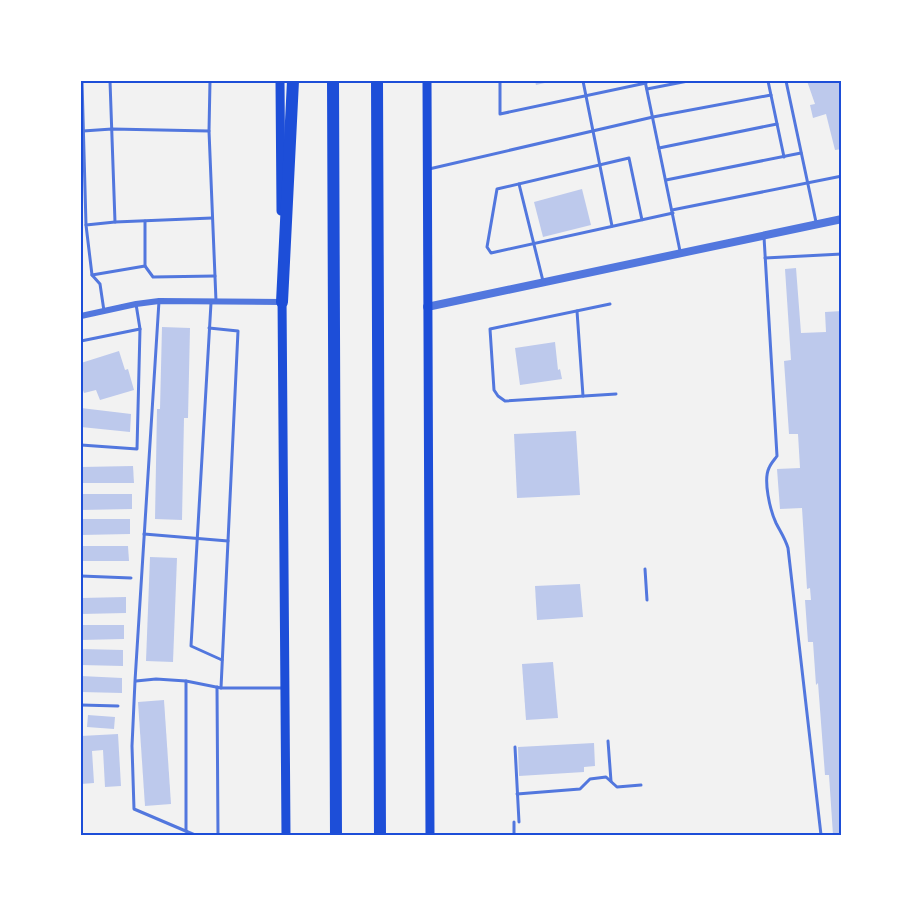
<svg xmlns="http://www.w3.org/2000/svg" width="923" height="916" font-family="Cabin,sans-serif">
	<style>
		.building { fill: #bdc9ec }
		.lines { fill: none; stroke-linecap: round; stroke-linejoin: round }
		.service { stroke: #5277de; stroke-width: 3 }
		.minor { stroke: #5277de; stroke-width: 6 }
		.tertiary { stroke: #5277de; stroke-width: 8 }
		.secondary { stroke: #1d4ed8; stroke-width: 9 }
		.motorway { stroke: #1d4ed8; stroke-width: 12 }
		.neatline { fill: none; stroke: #1d4ed8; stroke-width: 2 }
	</style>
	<rect width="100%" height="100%" fill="#f2f2f2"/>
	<g class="building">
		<polygon points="535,81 549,81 549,82 536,85"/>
		<polygon points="807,81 842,81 842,149 835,150 826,114 813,118 810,105 815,104"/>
		<polygon points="582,189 591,225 543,237 534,202"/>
		<polygon points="796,268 801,333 826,332 825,312 842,311 842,835 833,835 829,775 825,775 818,683 816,685 813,642 808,642 805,600 811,600 810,588 807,589 802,508 780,509 777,469 800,468 798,434 789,434 784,361 791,360 785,269"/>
		<polygon points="162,327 190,328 188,418 184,418 182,520 155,519 157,409 160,409"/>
		<polygon points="555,342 558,370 560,369 562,379 520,385 515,348"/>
		<polygon points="119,351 125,370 128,369 134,390 100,400 96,390 84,393 81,385 81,363"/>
		<polygon points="81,408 131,414 130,432 81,427"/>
		<polygon points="576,431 580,495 517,498 514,434"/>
		<polygon points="133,466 134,483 81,483 81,467"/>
		<polygon points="81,494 132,494 132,509 81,510"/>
		<polygon points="81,519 130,519 130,534 81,535"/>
		<polygon points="81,546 128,546 129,561 81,561"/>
		<polygon points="150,557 177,558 173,662 146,661"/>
		<polygon points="580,584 583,617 537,620 535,586"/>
		<polygon points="126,597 126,613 81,614 81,598"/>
		<polygon points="81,625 124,625 124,639 81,640"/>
		<polygon points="81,649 123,650 123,666 81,665"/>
		<polygon points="553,662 558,718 526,720 522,664"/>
		<polygon points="81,676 122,678 122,693 81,692"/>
		<polygon points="164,700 171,804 145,806 138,702"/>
		<polygon points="88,715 115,717 114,729 87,727"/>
		<polygon points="118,734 121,786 105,787 103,750 92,751 94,783 81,784 81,736"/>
		<polygon points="594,743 595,766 584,767 584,772 519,776 518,747"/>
	</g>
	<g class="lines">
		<g class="service">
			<polyline points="82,81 86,225"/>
			<polyline points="110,81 115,222"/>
			<polyline points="210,81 209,131 216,301"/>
			<polyline points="500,81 500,114 646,83"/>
			<polyline points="583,81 612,226"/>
			<polyline points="645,81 680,251"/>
			<polyline points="768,81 784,157"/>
			<polyline points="786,81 816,222"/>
			<polyline points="647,89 688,81"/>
			<polyline points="83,131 112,129 209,131"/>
			<polyline points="659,148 777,124"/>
			<polyline points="429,169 653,117 771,95"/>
			<polyline points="666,180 801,153"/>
			<polyline points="519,184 543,281"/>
			<polyline points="672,210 842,176"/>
			<polyline points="642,220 629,158 497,189 487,247 491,253 673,213"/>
			<path d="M764 237 777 456C775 459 771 463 769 468 763 480 770 510 776 523 780 531 785 538 788 548L821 835"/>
			<polyline points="765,258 842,254"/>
			<polyline points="145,266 153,277 215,276"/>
			<polyline points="92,275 145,266 145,221"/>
			<polyline points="159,301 135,681 132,746 134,809 195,835"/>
			<polyline points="211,303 191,646 222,660"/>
			<polyline points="610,304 490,329 494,390 498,396 505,401 616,394"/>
			<polyline points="104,311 100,284 92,275 86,225 115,222 212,218"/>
			<polyline points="577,311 583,396"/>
			<polyline points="209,328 238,331 221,688"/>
			<polyline points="81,341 140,329"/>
			<polyline points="81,445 137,449 140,329 136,304"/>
			<polyline points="144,534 228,541"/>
			<polyline points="645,569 647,600"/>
			<polyline points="81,576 131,578"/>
			<polyline points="136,681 156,679 186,681 221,688 284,688"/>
			<polyline points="186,681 186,831"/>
			<polyline points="217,687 218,835"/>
			<polyline points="81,705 118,706"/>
			<polyline points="608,741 611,781"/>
			<polyline points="515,747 519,822"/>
			<polyline points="517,794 580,789 590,779 606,777 617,787 641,785"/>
			<polyline points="514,835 514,822"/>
		</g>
		<polyline class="minor" points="81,316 136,304 159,301 282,302"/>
		<polyline class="tertiary" points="427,307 842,219"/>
		<g class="secondary">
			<polyline points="280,81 281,211"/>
			<polyline points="427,81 430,835"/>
			<polyline points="282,296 286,835"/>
		</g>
		<g class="motorway">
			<polyline points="333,81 336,835"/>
			<polyline points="377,81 380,835"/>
			<polyline points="282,302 293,81"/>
		</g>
	</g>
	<rect width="923" height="916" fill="none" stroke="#ffffff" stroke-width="165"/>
	<rect x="82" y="82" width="758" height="752" class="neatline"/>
</svg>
